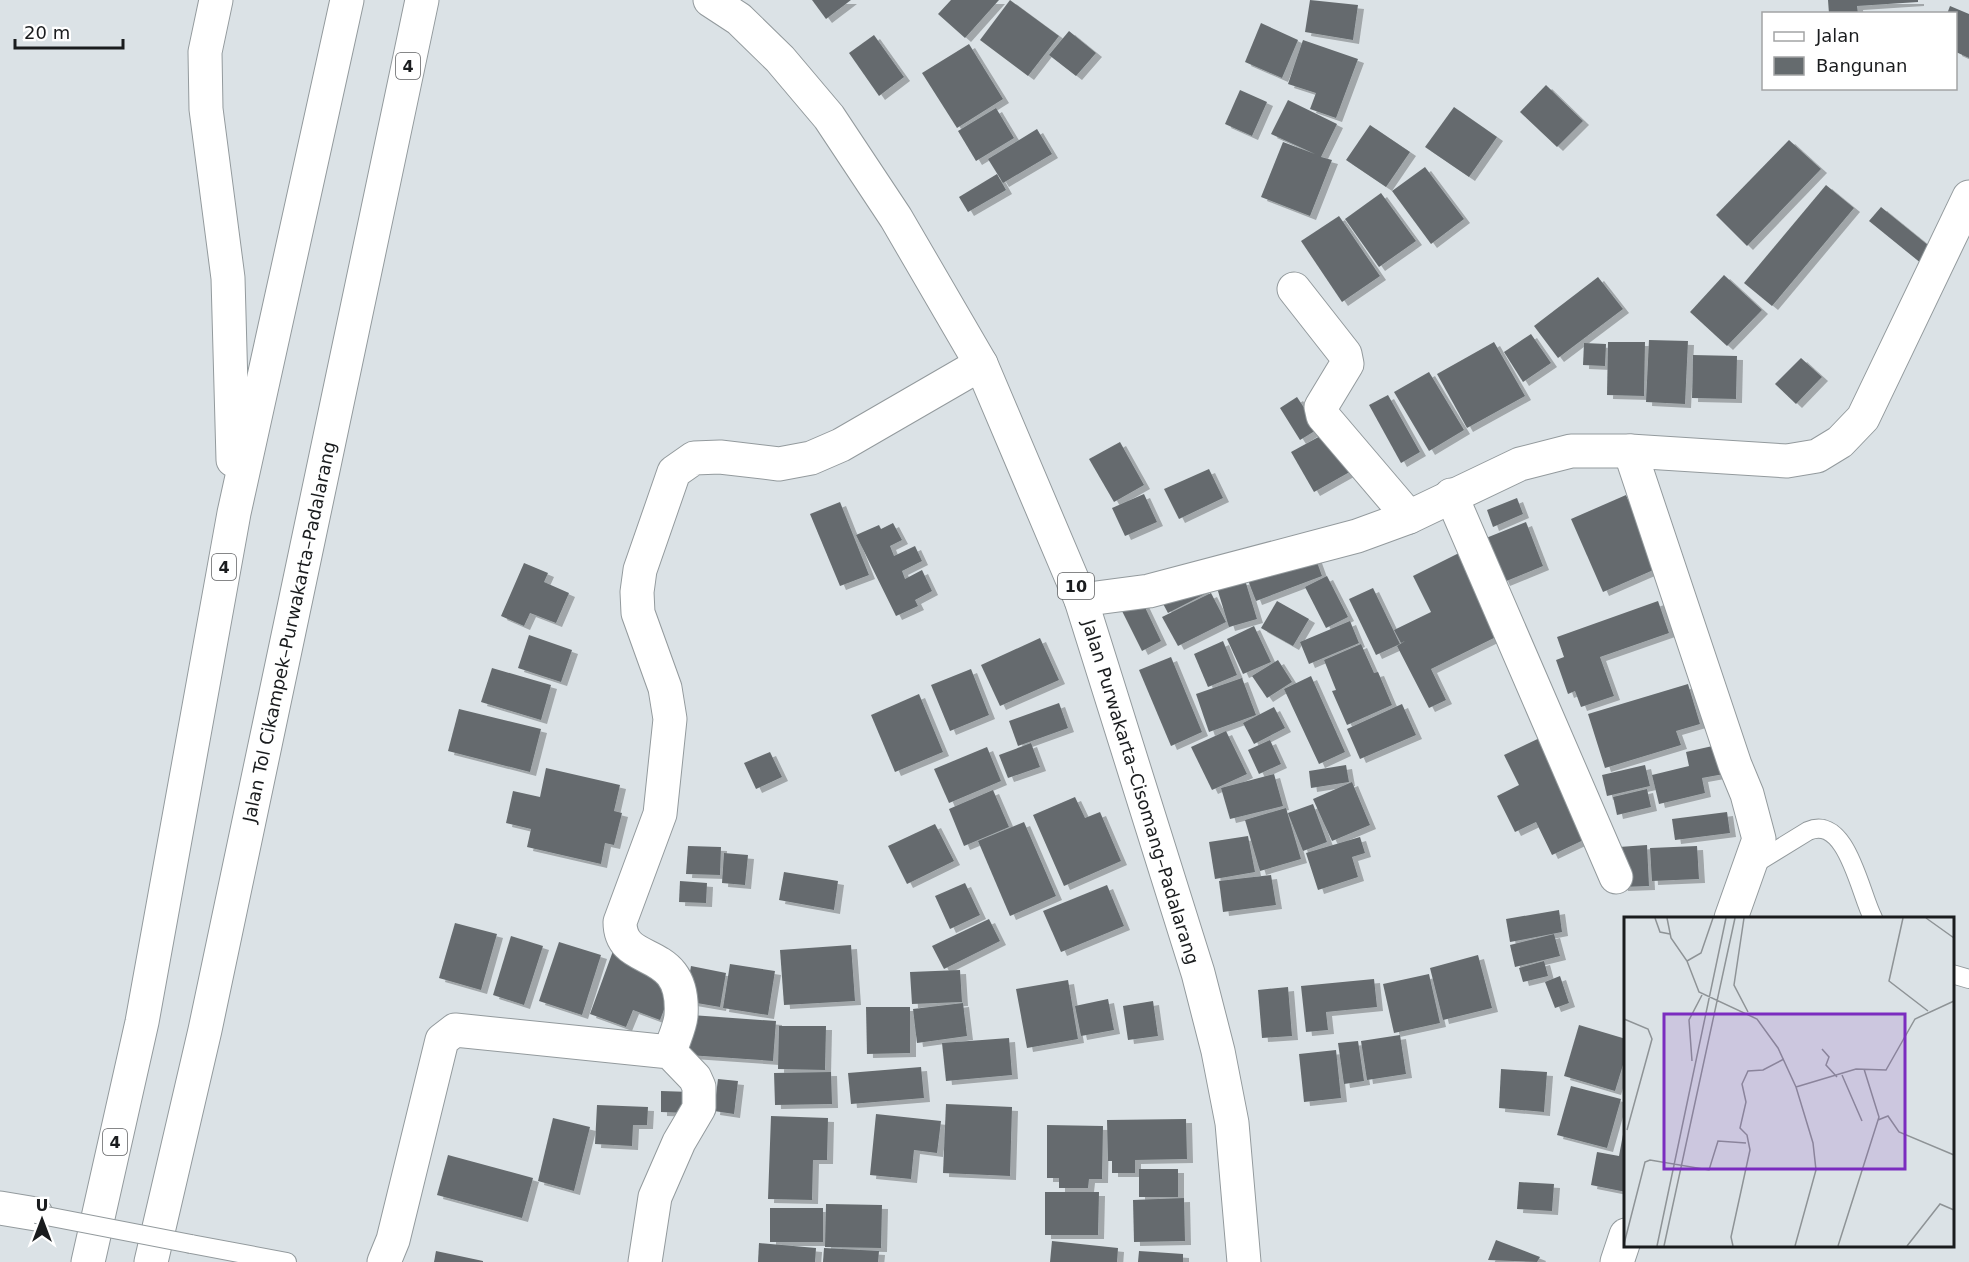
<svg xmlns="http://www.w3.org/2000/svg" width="1969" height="1262" font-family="'DejaVu Sans',sans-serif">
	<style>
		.building { fill: #656b6e; filter: url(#shadow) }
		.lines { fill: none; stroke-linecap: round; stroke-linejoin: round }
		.lane-casing { stroke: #939a9d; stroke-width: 20 }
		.street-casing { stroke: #939a9d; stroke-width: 35 }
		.highway-casing { stroke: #939a9d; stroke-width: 35 }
		.lane { stroke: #fff; stroke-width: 18 }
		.street { stroke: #fff; stroke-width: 33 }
		.highway { stroke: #fff; stroke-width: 33 }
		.lane-bridge-casing { stroke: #939a9d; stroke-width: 20; stroke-linecap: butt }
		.lane-bridge { stroke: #fff; stroke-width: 18 }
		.labels { text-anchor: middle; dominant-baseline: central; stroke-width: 4.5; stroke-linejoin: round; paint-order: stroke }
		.shield { fill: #fff; stroke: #5f6062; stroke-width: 1.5 }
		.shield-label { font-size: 16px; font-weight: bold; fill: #1a1c1e }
		.street-label { font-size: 18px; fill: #1a1c1e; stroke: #fff }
		.inset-road { fill: none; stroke: #8e9396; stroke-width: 1.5 }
		.view { fill: #7b2cbf; fill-opacity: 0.15; stroke: #7b2cbf; stroke-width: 3 }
		.inset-edge { fill: none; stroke: #1a1c1e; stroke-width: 3 }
	</style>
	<defs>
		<filter id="shadow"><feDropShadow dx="6" dy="4" stdDeviation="0" flood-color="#0004"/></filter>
	</defs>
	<rect width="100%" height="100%" fill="#dbe2e6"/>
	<g class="building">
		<polygon points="812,0 851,0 826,19"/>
		<polygon points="951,0 999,0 965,38 938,14"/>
		<polygon points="1010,0 1059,36 1028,76 980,40"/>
		<polygon points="1310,0 1358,5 1353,40 1305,32"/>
		<polygon points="1828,0 1918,0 1918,2 1857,6 1858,14 1829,14"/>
		<polygon points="1950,6 1969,14 1969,58 1956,52 1956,14 1947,14"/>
		<polygon points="1261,23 1298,40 1282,78 1245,62"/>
		<polygon points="1069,31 1096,53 1076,76 1049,55"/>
		<polygon points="874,35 904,77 879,96 849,53"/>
		<polygon points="1303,40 1358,59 1336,118 1310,109 1316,93 1288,84"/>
		<polygon points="969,44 1003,99 957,128 922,73"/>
		<polygon points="1546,85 1583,121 1557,147 1520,112"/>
		<polygon points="1240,90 1267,102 1252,136 1225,124"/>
		<polygon points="1288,100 1337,124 1321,157 1332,160 1310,216 1261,197 1283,142 1315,154 1271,134"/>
		<polygon points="1454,107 1497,137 1469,177 1425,147"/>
		<polygon points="996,108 1014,138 976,161 958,131"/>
		<polygon points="1370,125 1410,152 1386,187 1346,160"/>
		<polygon points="1037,129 1052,154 1003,183 988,159"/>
		<polygon points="1789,140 1821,169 1747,246 1716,215"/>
		<polygon points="1425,167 1464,219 1431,244 1392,191"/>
		<polygon points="997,174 1006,190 968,212 959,197"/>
		<polygon points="1826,185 1854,208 1772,306 1744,283"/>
		<polygon points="1381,193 1416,241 1379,267 1345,219"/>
		<polygon points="1881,207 1934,250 1922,264 1869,221"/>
		<polygon points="1339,216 1380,276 1342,302 1301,241"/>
		<polygon points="1724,275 1762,310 1727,346 1690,312"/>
		<polygon points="1598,277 1623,309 1558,358 1534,326"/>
		<polygon points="1531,334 1551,363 1523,382 1504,352"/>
		<polygon points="1649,340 1688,341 1685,404 1646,402"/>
		<polygon points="1494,342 1525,396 1467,428 1437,374"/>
		<polygon points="1608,342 1645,342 1644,396 1607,395"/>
		<polygon points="1584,343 1606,344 1605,366 1583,365"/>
		<polygon points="1693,355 1737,356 1736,399 1692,398"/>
		<polygon points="1801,358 1822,377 1796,404 1775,384"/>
		<polygon points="1429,372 1464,430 1429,451 1394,392"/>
		<polygon points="1388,395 1420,452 1401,463 1369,405"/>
		<polygon points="1297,397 1318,429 1300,440 1280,408"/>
		<polygon points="1333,429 1355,469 1314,492 1291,452"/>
		<polygon points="1120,442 1144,485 1114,502 1089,459"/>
		<polygon points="1209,469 1223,498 1179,519 1164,489"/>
		<polygon points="1144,494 1157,522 1125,536 1112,508"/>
		<polygon points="1626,495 1658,568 1603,592 1571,519"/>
		<polygon points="1517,498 1523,514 1493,527 1487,510"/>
		<polygon points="840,502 869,575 840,586 810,514"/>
		<polygon points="1526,522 1543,566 1504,582 1486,538"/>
		<polygon points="893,523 902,540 890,546 894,556 915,546 922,561 902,571 905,579 922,570 932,591 915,600 918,606 896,616 856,535 879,525 881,529"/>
		<polygon points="1313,551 1322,576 1256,601 1246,575"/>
		<polygon points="1463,551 1500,635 1431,669 1446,700 1429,708 1397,646 1405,641 1401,643 1394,630 1431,612 1413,576"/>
		<polygon points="524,563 548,573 544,582 569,593 556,623 530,613 524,626 501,616"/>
		<polygon points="1327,576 1348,617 1326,628 1305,587"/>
		<polygon points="1245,580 1257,619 1229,627 1217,588"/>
		<polygon points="1199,581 1205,594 1168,613 1161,600"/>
		<polygon points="1373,588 1400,644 1376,655 1349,599"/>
		<polygon points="1211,593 1226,622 1178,646 1162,617"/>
		<polygon points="1142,601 1161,641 1142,651 1122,611"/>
		<polygon points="1277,601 1309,619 1293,646 1261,628"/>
		<polygon points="1658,601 1669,633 1600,657 1614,696 1581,707 1575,691 1568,694 1556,660 1564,657 1557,637"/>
		<polygon points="1350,621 1359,643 1309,664 1300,642"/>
		<polygon points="1254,626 1271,662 1243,674 1227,639"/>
		<polygon points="529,635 572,650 561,682 518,668"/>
		<polygon points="1040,638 1059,680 1000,706 981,665"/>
		<polygon points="1223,641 1237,675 1208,687 1194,654"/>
		<polygon points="1361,644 1374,673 1378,672 1392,705 1347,725 1332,691 1336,690 1324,660"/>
		<polygon points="1171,657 1202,732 1171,746 1139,670"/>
		<polygon points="1278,660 1292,682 1267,698 1252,676"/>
		<polygon points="492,668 551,685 541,720 481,702"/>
		<polygon points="971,669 989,715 950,731 931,685"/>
		<polygon points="1311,676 1345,752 1319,764 1284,689"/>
		<polygon points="1242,678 1256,715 1209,732 1196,694"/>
		<polygon points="1688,684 1700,724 1676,731 1681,745 1605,768 1588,714"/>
		<polygon points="919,694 943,752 895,772 871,715"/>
		<polygon points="1059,703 1068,728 1018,746 1009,721"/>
		<polygon points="1402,704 1416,735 1360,759 1347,729"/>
		<polygon points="1274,707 1285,728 1254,744 1243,723"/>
		<polygon points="459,709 541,729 530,772 448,751"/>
		<polygon points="1226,731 1247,774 1212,790 1191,747"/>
		<polygon points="1546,735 1594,835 1552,855 1536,822 1515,832 1497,796 1519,785 1504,755"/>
		<polygon points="1270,740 1281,764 1259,774 1248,750"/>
		<polygon points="1031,743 1040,767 1008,778 999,755"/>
		<polygon points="1717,745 1724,774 1702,778 1705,793 1659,804 1652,775 1689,766 1686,752"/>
		<polygon points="987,747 1001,781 949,803 934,769"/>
		<polygon points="770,752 782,777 756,789 744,763"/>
		<polygon points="1346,765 1349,782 1311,788 1309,771"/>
		<polygon points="1645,765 1650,786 1607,796 1602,775"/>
		<polygon points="546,768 620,785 614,811 622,813 614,845 605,843 601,864 527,847 531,829 506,823 513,791 540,797"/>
		<polygon points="1274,774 1283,806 1230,819 1221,788"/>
		<polygon points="1352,782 1370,825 1332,841 1313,799"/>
		<polygon points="1647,789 1651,807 1617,815 1613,797"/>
		<polygon points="993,790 1009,827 964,846 949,809"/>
		<polygon points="1075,797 1085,818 1100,812 1121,861 1064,886 1033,815"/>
		<polygon points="1313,804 1327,842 1303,851 1288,813"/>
		<polygon points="1286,808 1301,859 1260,871 1245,820"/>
		<polygon points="1727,812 1730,833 1675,840 1672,819"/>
		<polygon points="1024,822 1056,896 1010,916 978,841"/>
		<polygon points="935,824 954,861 907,884 888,846"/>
		<polygon points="1248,836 1255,872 1215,879 1209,842"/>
		<polygon points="1360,837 1365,853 1352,857 1358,877 1318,890 1306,853"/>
		<polygon points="1647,845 1649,886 1622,887 1619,847"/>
		<polygon points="688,846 721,847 720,875 686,874"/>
		<polygon points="1697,846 1699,879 1652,881 1650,848"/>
		<polygon points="724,853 748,855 745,885 722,883"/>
		<polygon points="784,872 838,881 834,910 779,900"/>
		<polygon points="1271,875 1276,905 1223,912 1219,881"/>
		<polygon points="680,881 707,883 706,903 679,902"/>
		<polygon points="965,883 980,915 950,929 935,896"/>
		<polygon points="1107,885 1124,926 1061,952 1043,911"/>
		<polygon points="1559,910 1562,932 1510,942 1506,919"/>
		<polygon points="989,919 1000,941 944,969 932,946"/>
		<polygon points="455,923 497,934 481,990 439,978"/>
		<polygon points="1554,934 1560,956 1515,967 1510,945"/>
		<polygon points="511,936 543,946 524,1005 493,995"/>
		<polygon points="559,942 601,955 582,1015 539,1001"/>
		<polygon points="851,945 855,1001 784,1005 780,950"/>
		<polygon points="613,951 674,984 660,1020 633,1010 626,1027 590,1014"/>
		<polygon points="1478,955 1492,1008 1443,1020 1430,968"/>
		<polygon points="1544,961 1548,976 1523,982 1519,968"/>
		<polygon points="730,964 775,971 768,1015 723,1008"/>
		<polygon points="691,966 726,973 720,1007 685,1001"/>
		<polygon points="960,970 962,1002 912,1004 910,972"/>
		<polygon points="1429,974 1440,1023 1394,1033 1383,984"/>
		<polygon points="1560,976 1569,1003 1555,1008 1545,982"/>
		<polygon points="1374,979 1377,1007 1326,1012 1328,1030 1306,1032 1301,986"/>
		<polygon points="1068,980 1078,1039 1027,1048 1016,989"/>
		<polygon points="1288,987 1292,1036 1262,1038 1258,990"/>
		<polygon points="1108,999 1114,1030 1081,1036 1075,1006"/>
		<polygon points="1153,1001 1158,1036 1128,1040 1123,1006"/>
		<polygon points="963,1003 967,1036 917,1043 913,1009"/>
		<polygon points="866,1007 910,1007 910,1053 867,1054"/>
		<polygon points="691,1015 776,1021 773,1061 688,1055"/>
		<polygon points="1579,1025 1626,1039 1626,1055 1615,1091 1564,1076"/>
		<polygon points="779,1026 826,1026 825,1070 778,1069"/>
		<polygon points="1400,1035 1406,1074 1367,1080 1361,1041"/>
		<polygon points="1009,1038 1012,1075 946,1081 942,1043"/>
		<polygon points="1358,1041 1364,1081 1344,1084 1338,1043"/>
		<polygon points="1336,1050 1341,1098 1304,1102 1299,1054"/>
		<polygon points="921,1067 924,1098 851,1104 848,1073"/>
		<polygon points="1501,1069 1547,1072 1544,1112 1499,1108"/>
		<polygon points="831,1072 832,1104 775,1105 774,1073"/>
		<polygon points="718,1079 738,1081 734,1114 714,1111"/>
		<polygon points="1571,1086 1621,1099 1607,1148 1557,1135"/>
		<polygon points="661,1091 691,1092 690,1113 661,1112"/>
		<polygon points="946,1104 1012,1107 1010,1176 943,1173"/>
		<polygon points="597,1105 648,1107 647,1125 633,1125 632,1146 595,1144"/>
		<polygon points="876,1114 941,1121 937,1153 914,1150 911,1179 870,1175"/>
		<polygon points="771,1116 828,1118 827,1160 813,1160 812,1200 768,1199"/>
		<polygon points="553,1118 590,1127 574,1191 538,1181"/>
		<polygon points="1186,1119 1187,1159 1135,1160 1135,1173 1112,1173 1112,1161 1108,1161 1107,1120"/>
		<polygon points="1047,1125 1103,1126 1102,1179 1089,1179 1088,1188 1059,1188 1059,1178 1047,1178"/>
		<polygon points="1624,1129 1626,1192 1591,1185 1597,1152 1619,1156"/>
		<polygon points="448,1155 533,1178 522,1218 437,1195"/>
		<rect x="1139" y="1169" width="39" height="28"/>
		<polygon points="1519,1182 1554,1184 1552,1211 1517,1209"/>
		<polygon points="1045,1192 1099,1192 1098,1235 1045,1235"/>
		<polygon points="1184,1198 1185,1241 1134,1242 1133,1200"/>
		<polygon points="826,1204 882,1205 881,1248 825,1247"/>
		<rect x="770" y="1208" width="53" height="34"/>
		<polygon points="1496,1240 1540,1257 1537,1262 1488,1260"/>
		<polygon points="1052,1241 1118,1248 1117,1262 1050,1262"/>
		<polygon points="759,1243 816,1248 815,1262 758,1262"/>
		<polygon points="824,1248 879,1251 878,1262 823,1262"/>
		<polygon points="436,1251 483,1261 483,1262 434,1262"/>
		<polygon points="1139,1251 1183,1254 1183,1262 1138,1262"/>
	</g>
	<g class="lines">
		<g class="lane-casing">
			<g id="lane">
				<path d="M1751 866 1808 831C1847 814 1860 894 1873 918"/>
				<polyline points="1952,974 1969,979"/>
				<polyline points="191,1244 287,1262"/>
			</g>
		</g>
		<g class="street-casing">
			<g id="street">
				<polyline points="1294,289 1345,354 1347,364 1321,407 1323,416 1409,517"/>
				<polyline points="1630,451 1735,765 1747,794 1759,839 1731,918"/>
				<polyline points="1451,495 1616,877"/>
				<polyline points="1081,600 1149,591 1357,536 1409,517 1520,464 1571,451 1630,451 1787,461 1817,456 1840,442 1863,418 1969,197"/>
				<path d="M670 1052C673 1041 680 1027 681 1016 686 942 620 970 620 922L660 814 670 719 665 688 638 613 637 592 640 570 674 472 694 458 720 457 779 464 811 458 841 445 981 364"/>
				<polyline points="0,1208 36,1214"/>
				<polyline points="384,1262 393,1240 442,1040 455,1030 670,1052 695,1078 699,1087 699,1108 679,1142 655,1197 645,1262"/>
				<polyline points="1617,1262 1626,1235"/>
			</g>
		</g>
		<g class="highway-casing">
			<g id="highway">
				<polyline points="216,0 205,52 206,109 228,278 233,460"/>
				<polyline points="710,0 739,19 780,59 829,117 896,218 981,364 1081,600 1198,973 1218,1051 1232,1123 1244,1262"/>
				<polyline points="88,1262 142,1022 234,513 347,0"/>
				<polyline points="151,1262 205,1030 422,0"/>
			</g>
		</g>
		<use href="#lane" class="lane"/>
		<use href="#street" class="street"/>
		<use href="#highway" class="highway"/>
		<g class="lane-bridge-casing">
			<polyline id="lane-bridge" points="36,1214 191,1244"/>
		</g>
		<use href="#lane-bridge" class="lane-bridge"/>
	</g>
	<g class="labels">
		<g class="shield">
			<rect x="396" y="53" width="24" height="26" rx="4.5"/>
			<rect x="212" y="554" width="24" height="26" rx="4.5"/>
			<rect x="1058" y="573" width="36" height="26" rx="4.5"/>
			<rect x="103" y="1129" width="24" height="26" rx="4.5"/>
		</g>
		<g class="shield-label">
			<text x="408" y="66">4</text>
			<text x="224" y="567">4</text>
			<text x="1076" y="586">10</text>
			<text x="115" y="1142">4</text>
		</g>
		<g class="street-label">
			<text transform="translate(289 632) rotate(-78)">Jalan Tol Cikampek–Purwakarta–Padalarang</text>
			<text transform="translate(1141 792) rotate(73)">Jalan Purwakarta–Cisomang–Padalarang</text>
		</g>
	</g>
	<g transform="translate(1624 917)">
		<rect width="330" height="330" fill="#dbe2e6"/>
		<path class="inset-road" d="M31 1 36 15 46 17M43 1 47 21 63 44 75 75 133 102 154 131 172 170 189 226 192 253 171 329M120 1 110 68 124 95M279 1 265 64 304 94M302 1 330 21M63 44 77 36 89 1M0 102 24 112 28 122 3 213M198 132 205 140 202 148 213 160M68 144 65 103 78 78M218 158 238 204M172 170 232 152 262 153 291 102 330 84M254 203 264 199 275 215 330 238M0 327 21 245 26 243 85 253 94 224 122 226M33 329 102 1M40 329 111 1M109 329 107 320 126 233 123 218 116 211 122 185 118 167 124 154 139 153 160 142M214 329 255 200 240 152M283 329 316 287 330 293"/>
		<path class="view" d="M40 97H281V252H40Z"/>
		<rect width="330" height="330" class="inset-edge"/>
	</g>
	<rect x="1762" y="12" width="195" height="78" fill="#ffffff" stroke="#a3a4a5" stroke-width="1.5"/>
	<rect x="1774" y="32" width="30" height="9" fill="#ffffff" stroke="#a3a4a5" stroke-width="1.5"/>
	<text x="1816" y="42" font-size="18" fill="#1a1c1e">Jalan</text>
	<rect x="1774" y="57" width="30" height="18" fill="#656b6e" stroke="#a3a4a5" stroke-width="1.5"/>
	<text x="1816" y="72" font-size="18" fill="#1a1c1e">Bangunan</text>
	<g transform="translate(42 1220)" stroke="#ffffff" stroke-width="4.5" paint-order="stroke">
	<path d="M0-4.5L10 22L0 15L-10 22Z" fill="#1a1c1e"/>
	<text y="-9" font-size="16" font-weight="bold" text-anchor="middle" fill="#1a1c1e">U</text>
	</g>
	<path d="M15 39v9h108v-9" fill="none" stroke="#1a1c1e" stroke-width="3"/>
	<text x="24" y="39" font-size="18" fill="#1a1c1e" stroke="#ffffff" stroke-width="4.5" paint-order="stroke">20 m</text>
</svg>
